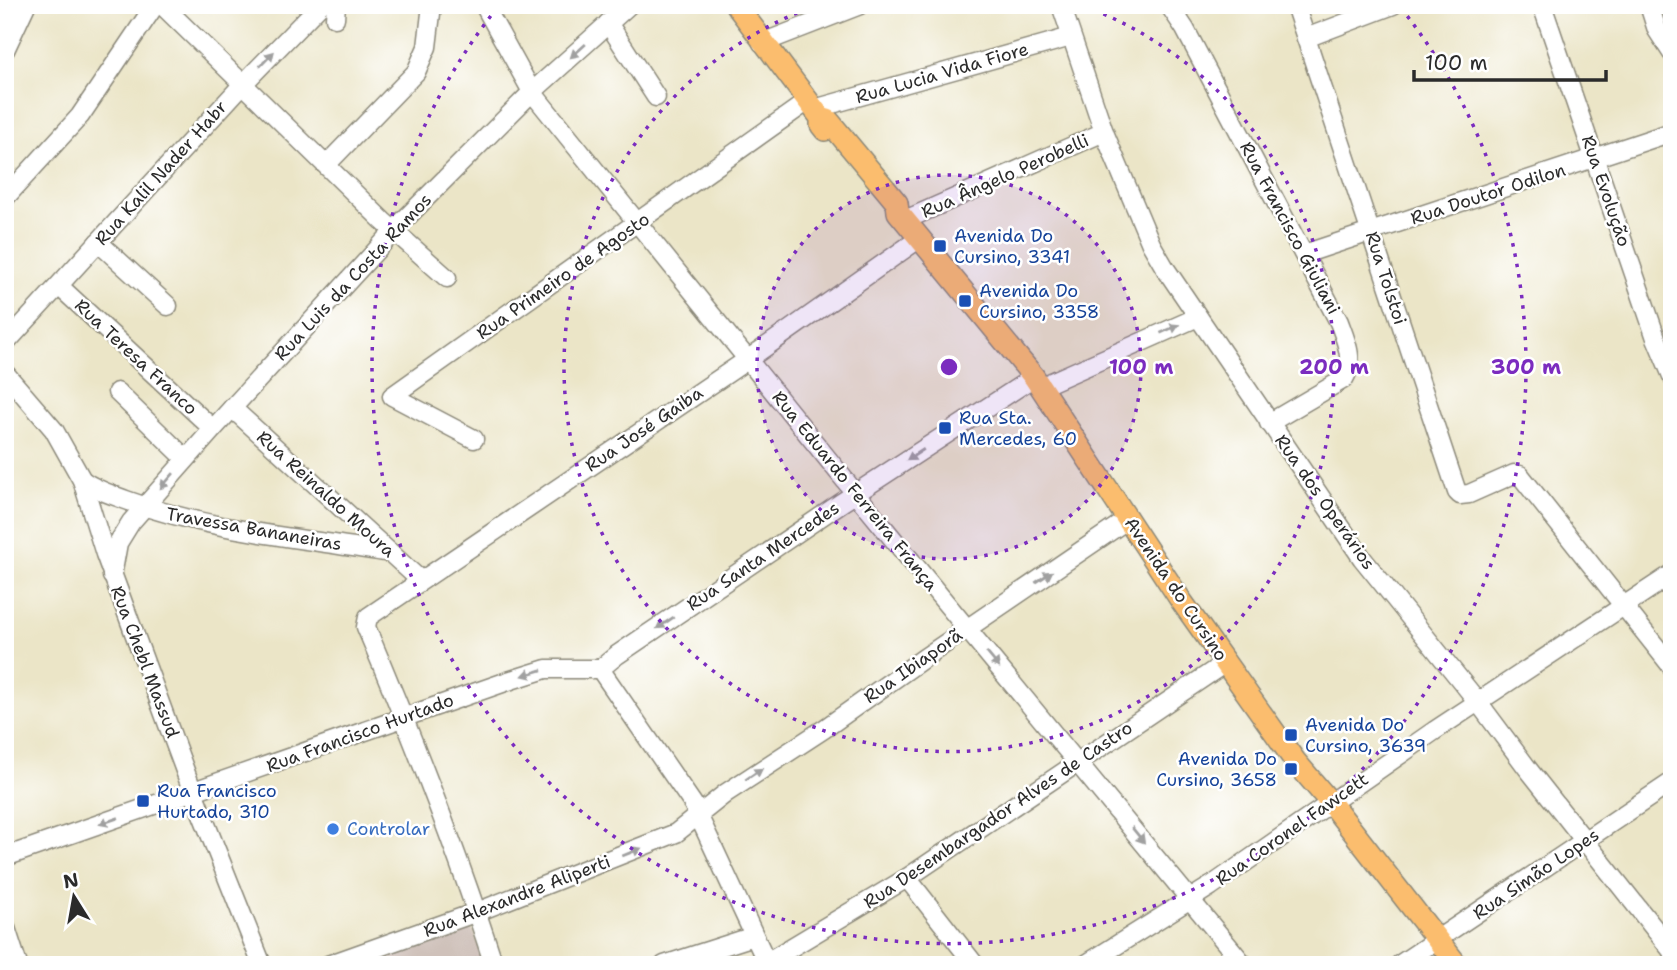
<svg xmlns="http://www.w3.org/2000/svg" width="1677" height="970" font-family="'Shantell Sans',sans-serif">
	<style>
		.industrial { fill: #cfc1ba }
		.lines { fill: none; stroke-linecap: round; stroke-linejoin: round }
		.minor-casing { stroke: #8b8879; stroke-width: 21 }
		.major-casing { stroke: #8b8879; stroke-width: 24 }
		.minor { stroke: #fff; stroke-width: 18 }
		.major { stroke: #fbbd6e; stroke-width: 21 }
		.oneway { fill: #a0a0a0 }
		.ring { fill: none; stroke: #7b2cbf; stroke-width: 3.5; stroke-dasharray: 3.5 7 }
		.transit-dot { fill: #1a4fb4; stroke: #fff; stroke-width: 2.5 }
		.shop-dot { fill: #3f7fe0; stroke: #fff; stroke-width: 2.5 }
		.labels { text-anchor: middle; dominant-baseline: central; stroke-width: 5; stroke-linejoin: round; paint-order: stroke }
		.street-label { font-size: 18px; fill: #2b2b2b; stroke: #fff }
		.transit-label { font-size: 18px; fill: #164399; stroke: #fff; text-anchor: start }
		.shop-label { font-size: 18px; fill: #366cbe; stroke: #fff; text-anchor: start }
		.centre { fill: #7b2cbf; stroke: #fff; stroke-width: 3.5 }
		.ring-label { font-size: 21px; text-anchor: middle; font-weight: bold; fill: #7b2cbf; stroke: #fff; stroke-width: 5; stroke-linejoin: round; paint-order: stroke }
	</style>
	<rect width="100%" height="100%" fill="#fff"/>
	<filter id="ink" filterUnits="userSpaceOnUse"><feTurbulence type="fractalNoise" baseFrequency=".0143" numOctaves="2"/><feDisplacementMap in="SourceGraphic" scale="14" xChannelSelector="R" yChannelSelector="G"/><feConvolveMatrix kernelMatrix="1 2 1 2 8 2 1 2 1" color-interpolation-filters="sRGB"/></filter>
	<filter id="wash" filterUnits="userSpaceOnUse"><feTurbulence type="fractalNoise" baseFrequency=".00686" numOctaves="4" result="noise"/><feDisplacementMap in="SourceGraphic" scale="28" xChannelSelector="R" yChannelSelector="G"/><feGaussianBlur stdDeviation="1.57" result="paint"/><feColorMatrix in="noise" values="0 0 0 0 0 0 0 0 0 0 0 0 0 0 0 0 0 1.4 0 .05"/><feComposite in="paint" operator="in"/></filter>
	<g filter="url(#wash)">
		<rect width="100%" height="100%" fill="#ebe5c7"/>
		<polygon class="industrial" points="464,928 470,928 475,933 486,965 360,965"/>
	</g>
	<g filter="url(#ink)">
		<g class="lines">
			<g class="minor-casing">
				<g id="minor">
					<polyline points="162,5 383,221 447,278"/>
					<polyline points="484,5 532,92 856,494 1244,965"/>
					<polyline points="1061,5 1104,132 1151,244 1165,268 1362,558 1478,702 1528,769 1672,951"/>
					<path d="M1169 5 1185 29 1339 322C1346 341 1355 360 1344 379L1269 423"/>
					<polyline points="1295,5 1457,492 1460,495 1469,494 1514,474 1520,475 1672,667"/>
					<polyline points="1542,5 1656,338 1672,376"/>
					<polyline points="1649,5 1657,30 1672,53"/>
					<polyline points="335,18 336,5"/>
					<polyline points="608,23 656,97"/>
					<polyline points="1306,38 1393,5"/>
					<polyline points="762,43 860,5"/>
					<polyline points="5,50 26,5"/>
					<polyline points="814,109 1071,37"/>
					<polyline points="327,164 416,72 427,47 432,5"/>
					<polyline points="5,198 80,116 155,5"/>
					<polyline points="905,220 1104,132"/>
					<polyline points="98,242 168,306"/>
					<polyline points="1304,254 1672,132"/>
					<polyline points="59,286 213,429"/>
					<polyline points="5,344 243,84 320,5"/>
					<polyline points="5,373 54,430 82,480 105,554 188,779 262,965"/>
					<polyline points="1040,387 1198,317"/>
					<polyline points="117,392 186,459"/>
					<polyline points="232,408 420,580"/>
					<polyline points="474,439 392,396 808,101"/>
					<path d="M82 480C96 490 110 494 126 500 210 531 303 538 391 553"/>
					<polyline points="112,576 118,543 131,522 213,429 404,220 532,92 629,5"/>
					<polyline points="600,669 617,655 841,503 1034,377"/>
					<polyline points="600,669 693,804 768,965"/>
					<polyline points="5,857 511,680 546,669 600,669"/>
					<polyline points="907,878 975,965"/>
					<polyline points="5,925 18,965"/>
					<polyline points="767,962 907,878 1225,663"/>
					<polyline points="328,965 477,912 676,833 726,793 824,729 924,658 1128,519"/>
					<path d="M494 965C457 850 413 738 366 627L368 617 747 360 920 238"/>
					<polyline points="664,965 754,936"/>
					<polyline points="1085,965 1211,886 1434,731 1672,574"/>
					<polyline points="1399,965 1672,782"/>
				</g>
			</g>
			<g class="major-casing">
				<g id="major">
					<polyline points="736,5 821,118 821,125 825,130"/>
					<polyline points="821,118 828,120 897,203 898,212 1034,377 1180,599 1295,761 1330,802 1457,965"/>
				</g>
			</g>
			<use href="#minor" class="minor"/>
			<use href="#major" class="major"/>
		</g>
		<defs><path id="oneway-solid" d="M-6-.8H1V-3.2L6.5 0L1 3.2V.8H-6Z" transform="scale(1.75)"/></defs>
		<g class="oneway">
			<use href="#oneway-solid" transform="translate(578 51) rotate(138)"/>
			<use href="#oneway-solid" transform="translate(267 59) rotate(-46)"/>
			<use href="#oneway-solid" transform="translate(1170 329) rotate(-24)"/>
			<use href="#oneway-solid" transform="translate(915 455) rotate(147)"/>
			<use href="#oneway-solid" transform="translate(167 481) rotate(131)"/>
			<use href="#oneway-solid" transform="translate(1044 577) rotate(-34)"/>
			<use href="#oneway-solid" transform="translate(665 623) rotate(146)"/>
			<use href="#oneway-solid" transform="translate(993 660) rotate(50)"/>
			<use href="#oneway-solid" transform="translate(532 673) rotate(163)"/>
			<use href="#oneway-solid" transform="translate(754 774) rotate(-34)"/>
			<use href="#oneway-solid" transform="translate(109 821) rotate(161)"/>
			<use href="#oneway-solid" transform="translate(1138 835) rotate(51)"/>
			<use href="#oneway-solid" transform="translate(632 852) rotate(-22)"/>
		</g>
	</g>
	<circle cx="949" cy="367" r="192" fill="#7b2cbf" fill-opacity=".12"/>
	<g class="ring">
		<circle cx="949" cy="367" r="192"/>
		<path d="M1084 6A385 385 0 1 1 814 6"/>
		<path d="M1401 8A577 577 0 1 1 497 8"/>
	</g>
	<g class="transit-dot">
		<rect x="933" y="239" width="14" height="14" rx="3.5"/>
		<rect x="958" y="294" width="14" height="14" rx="3.5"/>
		<rect x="938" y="421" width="14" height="14" rx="3.5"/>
		<rect x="1284" y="728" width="14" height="14" rx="3.5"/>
		<rect x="1284" y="762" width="14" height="14" rx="3.5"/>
		<rect x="136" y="794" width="14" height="14" rx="3.5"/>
	</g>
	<circle class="shop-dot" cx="333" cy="829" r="7"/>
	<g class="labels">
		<g class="street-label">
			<text transform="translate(942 73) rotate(-16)">Rua Lucia Vida Fiore</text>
			<text transform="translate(161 173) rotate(-48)">Rua Kalil Nader Habr</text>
			<text transform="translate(1005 176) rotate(-24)">Rua Ângelo Perobelli</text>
			<text transform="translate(1606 191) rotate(71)">Rua Evolução</text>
			<text transform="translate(1488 194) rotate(-18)">Rua Doutor Odilon</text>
			<text transform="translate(1290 228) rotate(62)">Rua Francisco Giuliani</text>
			<text transform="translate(563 276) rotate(-35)">Rua Primeiro de Agosto</text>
			<text transform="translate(353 277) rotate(-47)">Rua Luis da Costa Ramos</text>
			<text transform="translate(1386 278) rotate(72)">Rua Tolstoi</text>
			<text transform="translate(136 357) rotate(43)">Rua Teresa Franco</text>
			<text transform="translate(644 429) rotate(-34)">Rua José Gaiba</text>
			<text transform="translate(855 491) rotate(51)">Rua Eduardo Ferreira França</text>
			<text transform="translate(326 494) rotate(42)">Rua Reinaldo Moura</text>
			<text transform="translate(1325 502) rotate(55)">Rua dos Operários</text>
			<text transform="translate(254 529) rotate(10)">Travessa Bananeiras</text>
			<text transform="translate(763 556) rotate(-34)">Rua Santa Mercedes</text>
			<text transform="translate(1176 589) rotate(56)">Avenida do Cursino</text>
			<text transform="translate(145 662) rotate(69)">Rua Chebl Massud</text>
			<text transform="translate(913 666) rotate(-35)">Rua Ibiaporã</text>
			<text transform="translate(360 733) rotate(-20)">Rua Francisco Hurtado</text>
			<text transform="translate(998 815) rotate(-34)">Rua Desembargador Alves de Castro</text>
			<text transform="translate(1292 829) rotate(-35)">Rua Coronel Fawcett</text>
			<text transform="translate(1536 874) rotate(-34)">Rua Simão Lopes</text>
			<text transform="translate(517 896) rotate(-21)">Rua Alexandre Aliperti</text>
		</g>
		<g class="transit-label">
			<text x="954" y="236">Avenida Do<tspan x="954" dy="21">Cursino, 3341</tspan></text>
			<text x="979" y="291">Avenida Do<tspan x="979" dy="21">Cursino, 3358</tspan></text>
			<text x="959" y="418">Rua Sta.<tspan x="959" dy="21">Mercedes, 60</tspan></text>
			<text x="1305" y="725">Avenida Do<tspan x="1305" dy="21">Cursino, 3639</tspan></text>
			<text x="1277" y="759" text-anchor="end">Avenida Do<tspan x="1277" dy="21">Cursino, 3658</tspan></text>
			<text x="157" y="791">Rua Francisco<tspan x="157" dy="21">Hurtado, 310</tspan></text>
		</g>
		<g class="shop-label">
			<text x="347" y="829">Controlar</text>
		</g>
	</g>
	<circle cx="949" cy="367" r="10" class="centre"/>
	<g class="ring-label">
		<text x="1141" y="374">100 m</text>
		<text x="1334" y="374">200 m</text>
		<text x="1526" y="374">300 m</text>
	</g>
	<rect width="1677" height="970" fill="none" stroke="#fff" stroke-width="28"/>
	<g transform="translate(74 897) rotate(349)" stroke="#ffffff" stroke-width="5" paint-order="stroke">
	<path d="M0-5L12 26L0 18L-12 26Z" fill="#2b2b2b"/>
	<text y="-10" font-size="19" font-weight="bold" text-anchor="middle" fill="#2b2b2b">N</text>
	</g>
	<path d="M1414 70v10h192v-10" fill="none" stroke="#2b2b2b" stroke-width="3.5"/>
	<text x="1425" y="70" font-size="21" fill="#2b2b2b" stroke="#ffffff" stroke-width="5" paint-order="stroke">100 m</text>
</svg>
